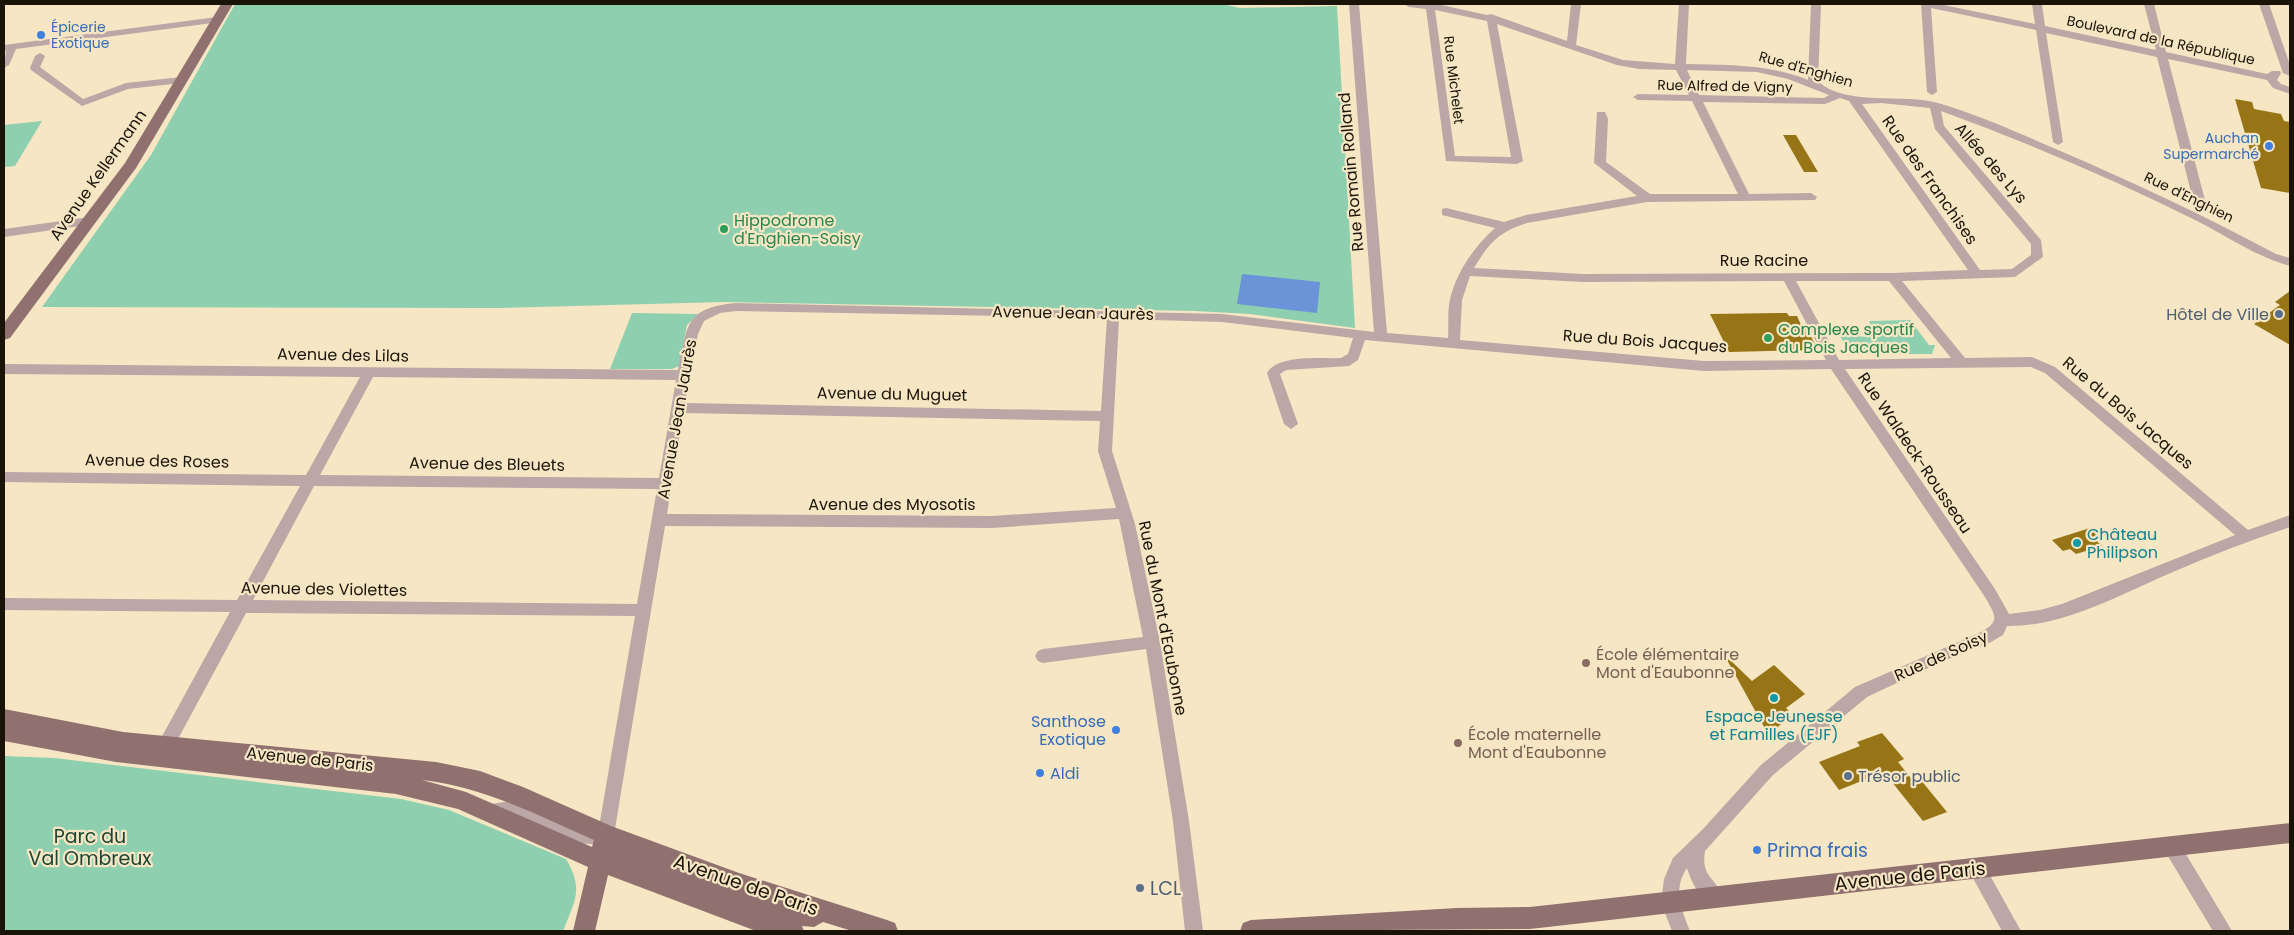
<svg xmlns="http://www.w3.org/2000/svg" width="2294" height="935" font-family="Poppins,sans-serif">
	<style>
		.green { fill: #8ecfaf }
		.water { fill: #6b94d8 }
		.building { fill: #977415 }
		.lines { fill: none; stroke-linecap: round; stroke-linejoin: round }
		.minor { fill: #baa7a6; fill-rule: evenodd }
		.major { fill: #917070; fill-rule: evenodd }
		.shop-dot { fill: #3f7fe0; stroke: #f6e6c3; stroke-width: 2 }
		.leisure-dot { fill: #2e9e5b; stroke: #f6e6c3; stroke-width: 2 }
		.service-dot { fill: #5c6f8a; stroke: #f6e6c3; stroke-width: 2 }
		.culture-dot { fill: #0f9aa8; stroke: #f6e6c3; stroke-width: 2 }
		.education-dot { fill: #8d6e63; stroke: #f6e6c3; stroke-width: 2 }
		.labels { text-anchor: middle; dominant-baseline: central; stroke-width: 4.5; stroke-linejoin: round; paint-order: stroke }
		.far-shop-label { font-size: 14px; fill: #366cbe; stroke: #f6e6c3; text-anchor: start }
		.far-street-label { font-size: 14px; fill: #1a1408; stroke: #f6e6c3 }
		.street-label { font-size: 16px; fill: #1a1408; stroke: #f6e6c3 }
		.leisure-label { font-size: 16px; fill: #27864d; stroke: #f6e6c3; text-anchor: start }
		.service-label { font-size: 16px; fill: #4e5e75; stroke: #f6e6c3; text-anchor: end }
		.culture-label { font-size: 16px; fill: #0d838f; stroke: #f6e6c3; text-anchor: start }
		.education-label { font-size: 16px; fill: #785e54; stroke: #f6e6c3; text-anchor: start }
		.shop-label { font-size: 16px; fill: #366cbe; stroke: #f6e6c3; text-anchor: end }
		.near-park-label { font-size: 19px; fill: #1c4533; stroke: #f6e6c3 }
		.near-shop-label { font-size: 19px; fill: #366cbe; stroke: #f6e6c3; text-anchor: start }
		.near-street-label { font-size: 19px; fill: #1a1408; stroke: #f6e6c3 }
		.near-service-label { font-size: 19px; fill: #4e5e75; stroke: #f6e6c3; text-anchor: start }
	</style>
	<rect width="100%" height="100%" fill="#f6e6c3"/>
	<g class="green">
		<polygon points="235,4 1222,4 1240,8 1337,6 1355,328 1250,314 1195,311 724,302 501,308 42,307 151,155"/>
		<polygon points="42,121 15,166 4,167 4,125"/>
		<polygon points="632,313 698,314 687,325 679,366 672,369 610,369"/>
		<polygon points="1910,320 1929,345 1935,345 1932,354 1850,354 1840,336 1877,337 1869,321"/>
		<path d="M4 756 54 758 401 799 449 810 566 859C584 890 575 900 563 931H4Z"/>
	</g>
	<polygon class="water" points="1242,274 1320,282 1317,313 1237,304"/>
	<g class="building">
		<polygon points="2235,99 2252,102 2254,109 2281,114 2284,121 2290,122 2290,193 2261,188"/>
		<polygon points="1783,135 1796,135 1818,172 1804,172"/>
		<polygon points="2290,291 2290,345 2254,324 2280,305 2275,302"/>
		<polygon points="1787,313 1789,316 1797,316 1801,325 1805,325 1818,350 1729,352 1710,314"/>
		<polygon points="2093,527 2104,538 2096,540 2102,546 2076,554 2070,549 2063,551 2052,540"/>
		<polygon points="1729,659 1752,681 1774,665 1805,694 1786,708 1789,711 1787,713 1791,717 1768,734 1727,660"/>
		<polygon points="1882,733 1904,759 1898,762 1914,782 1920,779 1947,812 1923,821 1884,772 1839,790 1819,762 1860,746 1857,742"/>
	</g>
	<g class="lines">
		<g class="minor">
			<path d="M1349 4H1359L1387 333 1448 338C1449 326 1447 312 1450 299 1457 271 1474 247 1495 228L1442 215V209L1446 208 1504 222 1526 215 1637 196 1594 163 1597 112H1605L1608 119 1606 162 1650 194H1738L1692 101 1638 100 1633 97 1638 94 1689 95 1676 70 1639 69 1617 65 1497 24 1523 161 1517 164 1446 161 1426 9 1409 7 1404 4H1437L1487 15 1491 14 1567 41 1571 4H1581L1576 45 1623 60 1675 64 1679 4H1689L1686 64C1728 65 1769 64 1808 80L1811 4H1821L1818 81C1844 107 1905 93 1938 103 1979 115 2019 133 2058 150 2133 182 2205 216 2276 254L2290 258V266C2254 256 2224 234 2191 218 2110 178 2026 142 1941 111L1944 126 2041 240 2043 257 2015 277 1902 281 1965 358 2032 357 2055 367 2248 530 2290 515V527C2251 540 2211 555 2173 572 2121 594 2064 627 2007 626L2003 635 1991 642 1939 663 1867 697 1773 775 1705 851C1701 877 1714 876 1723 896L1720 902 1714 905C1700 899 1691 882 1687 868 1672 890 1682 910 1690 931H1672L1661 903 1664 879 1673 858 1703 829 1761 765 1855 687 1981 632C2001 621 1995 615 1985 597L1831 369 1704 371 1365 340 1358 360 1349 366 1286 370 1280 374 1298 424 1291 429 1284 424 1267 373C1278 354 1321 359 1341 358L1348 354 1353 338 1222 322 1119 319 1112 451 1135 524 1160 642 1189 821 1203 931H1185L1173 821 1146 649 1043 663 1038 661 1035 656 1038 651 1043 649 1143 637 1119 519 992 528 665 526 614 835 612 841C589 850 558 838 537 827 530 824 523 818 516 816 506 814 496 821 485 817L483 811 485 805 517 800 549 816 583 828 599 827 635 616 246 613 172 750 166 752 160 750 158 745 160 740 230 612 4 610V598L237 600 300 486 4 482V472L306 475 360 377 4 374V364L678 370C688 325 684 308 736 303L1222 314 1374 332ZM1435 10 1487 21 1511 157 1455 156ZM1687 70 1757 72 1788 79 1829 95 1824 98 1699 95ZM1840 98 1849 101 1968 270 1892 273 1583 274 1474 268C1489 243 1499 232 1527 223L1647 202 1815 200 1817 197 1811 193 1749 194 1703 102 1825 104ZM1881 103 1930 108 1935 129 2031 244V255L2012 269 1980 270 1862 104ZM1470 276 1583 282 1784 281 1826 360 1704 361 1460 340 1462 300ZM1796 281H1889L1951 358 1839 360ZM736 311 1107 318 1101 411 685 403 698 334 704 321 720 313ZM2031 367 2045 373 2235 535 2062 604 2040 610 2009 614 1995 589 1845 369ZM373 377 676 380 659 478 320 475ZM683 413 1100 421 1098 451 1116 508 992 516 667 514ZM314 486 657 489 637 604 253 600Z"/>
			<polygon points="1921,4 1939,4 2035,24 2032,4 2042,4 2045,26 2156,50 2144,4 2154,4 2166,52 2267,74 2272,71 2280,71 2281,73 2277,80 2281,84 2290,87 2290,94 2273,88 2267,80 2168,59 2206,204 2200,208 2194,204 2157,57 2046,33 2063,142 2058,145 2053,142 2036,30 1931,8 1937,92 1932,95 1927,92"/>
			<polygon points="2259,4 2269,4 2290,65 2290,76 2283,73"/>
			<polygon points="217,17 220,18 220,22 16,49 9,65 4,68 6,51 4,51 4,45"/>
			<polygon points="40,53 45,56 40,67 83,99 126,83 181,77 186,80 181,83 128,89 82,106 31,70 30,68 35,56"/>
			<polygon points="90,217 94,218 94,224 4,237 4,229"/>
			<polygon points="2172,839 2178,841 2232,931 2213,931 2166,853 2163,847 2166,841"/>
			<polygon points="1977,861 1983,863 2021,931 2002,931 1968,869 1971,863"/>
		</g>
		<g class="major">
			<polygon points="221,4 233,4 136,168 10,338 4,340 4,323 125,163"/>
			<path d="M4 709 123 732 436 762 480 771 523 787 611 826 739 873 887 920 895 923 898 931H852L823 922 814 927 802 926 804 931H756L608 875 595 931H573L588 867 458 809 396 794 116 762 4 741ZM422 780C484 787 538 815 594 840L592 847 466 792Z"/>
			<polygon points="2290,823 2290,843 1530,929 1240,931 1243,923 1251,920 1457,908 1530,907"/>
		</g>
	</g>
	<g class="shop-dot">
		<circle cx="41" cy="35" r="5"/>
		<circle cx="2269" cy="146" r="5"/>
		<circle cx="1116" cy="730" r="5"/>
		<circle cx="1040" cy="773" r="5"/>
		<circle cx="1757" cy="850" r="5"/>
	</g>
	<g class="leisure-dot">
		<circle cx="724" cy="229" r="5"/>
		<circle cx="1768" cy="338" r="5"/>
	</g>
	<g class="service-dot">
		<circle cx="2279" cy="314" r="5"/>
		<circle cx="1848" cy="776" r="5"/>
		<circle cx="1140" cy="888" r="5"/>
	</g>
	<g class="culture-dot">
		<circle cx="2077" cy="543" r="5"/>
		<circle cx="1774" cy="698" r="5"/>
	</g>
	<g class="education-dot">
		<circle cx="1586" cy="663" r="5"/>
		<circle cx="1458" cy="743" r="5"/>
	</g>
	<g class="labels">
		<g class="far-shop-label">
			<text x="51" y="27">Épicerie<tspan x="51" dy="16">Exotique</tspan></text>
			<text x="2259" y="138" text-anchor="end">Auchan<tspan x="2259" dy="16">Supermarché</tspan></text>
		</g>
		<g class="far-street-label">
			<text transform="translate(2161 40) rotate(12)">Boulevard de la République</text>
			<text transform="translate(1806 69) rotate(16)">Rue d'Enghien</text>
			<text transform="translate(1454 80) rotate(83)">Rue Michelet</text>
			<text transform="translate(1725 86) rotate(1)">Rue Alfred de Vigny</text>
			<text transform="translate(2189 197) rotate(26)">Rue d'Enghien</text>
		</g>
		<g class="street-label">
			<text transform="translate(1991 163) rotate(49)">Allée des Lys</text>
			<text transform="translate(1351 172) rotate(-95)">Rue Romain Rolland</text>
			<text transform="translate(98 175) rotate(-55)">Avenue Kellermann</text>
			<text transform="translate(1930 180) rotate(55)">Rue des Franchises</text>
			<text x="1764" y="260">Rue Racine</text>
			<text transform="translate(1073 313) rotate(1)">Avenue Jean Jaurès</text>
			<text transform="translate(1645 341) rotate(4)">Rue du Bois Jacques</text>
			<text transform="translate(343 355) rotate(1)">Avenue des Lilas</text>
			<text transform="translate(892 394) rotate(1)">Avenue du Muguet</text>
			<text transform="translate(2128 413) rotate(40)">Rue du Bois Jacques</text>
			<text transform="translate(677 419) rotate(-80)">Avenue Jean Jaurès</text>
			<text transform="translate(1915 453) rotate(56)">Rue Waldeck-Rousseau</text>
			<text transform="translate(157 461) rotate(1)">Avenue des Roses</text>
			<text transform="translate(487 464) rotate(1)">Avenue des Bleuets</text>
			<text x="892" y="504">Avenue des Myosotis</text>
			<text transform="translate(324 589) rotate(1)">Avenue des Violettes</text>
			<text transform="translate(1163 618) rotate(79)">Rue du Mont d'Eaubonne</text>
			<text transform="translate(1941 656) rotate(-24)">Rue de Soisy</text>
			<text transform="translate(310 759) rotate(6)">Avenue de Paris</text>
		</g>
		<g class="leisure-label">
			<text x="734" y="220">Hippodrome<tspan x="734" dy="18">d'Enghien-Soisy</tspan></text>
			<text x="1778" y="329">Complexe sportif<tspan x="1778" dy="18">du Bois Jacques</tspan></text>
		</g>
		<g class="service-label">
			<text x="2269" y="314">Hôtel de Ville</text>
			<text x="1858" y="776" text-anchor="start">Trésor public</text>
		</g>
		<g class="culture-label">
			<text x="2087" y="534">Château<tspan x="2087" dy="18">Philipson</tspan></text>
			<text x="1774" y="716" text-anchor="middle">Espace Jeunesse<tspan x="1774" dy="18">et Familles (EJF)</tspan></text>
		</g>
		<g class="education-label">
			<text x="1596" y="654">École élémentaire<tspan x="1596" dy="18">Mont d'Eaubonne</tspan></text>
			<text x="1468" y="734">École maternelle<tspan x="1468" dy="18">Mont d'Eaubonne</tspan></text>
		</g>
		<g class="shop-label">
			<text x="1106" y="721">Santhose<tspan x="1106" dy="18">Exotique</tspan></text>
			<text x="1050" y="773" text-anchor="start">Aldi</text>
		</g>
		<g class="near-park-label">
			<text x="90" y="836">Parc du<tspan x="90" dy="22">Val Ombreux</tspan></text>
		</g>
		<g class="near-shop-label">
			<text x="1767" y="850">Prima frais</text>
		</g>
		<g class="near-street-label">
			<text transform="translate(1910 876) rotate(-6)">Avenue de Paris</text>
			<text transform="translate(746 885) rotate(19)">Avenue de Paris</text>
		</g>
		<g class="near-service-label">
			<text x="1150" y="888">LCL</text>
		</g>
	</g>
	<rect width="2294" height="935" fill="none" stroke="#1a1408" stroke-width="10"/>
</svg>
